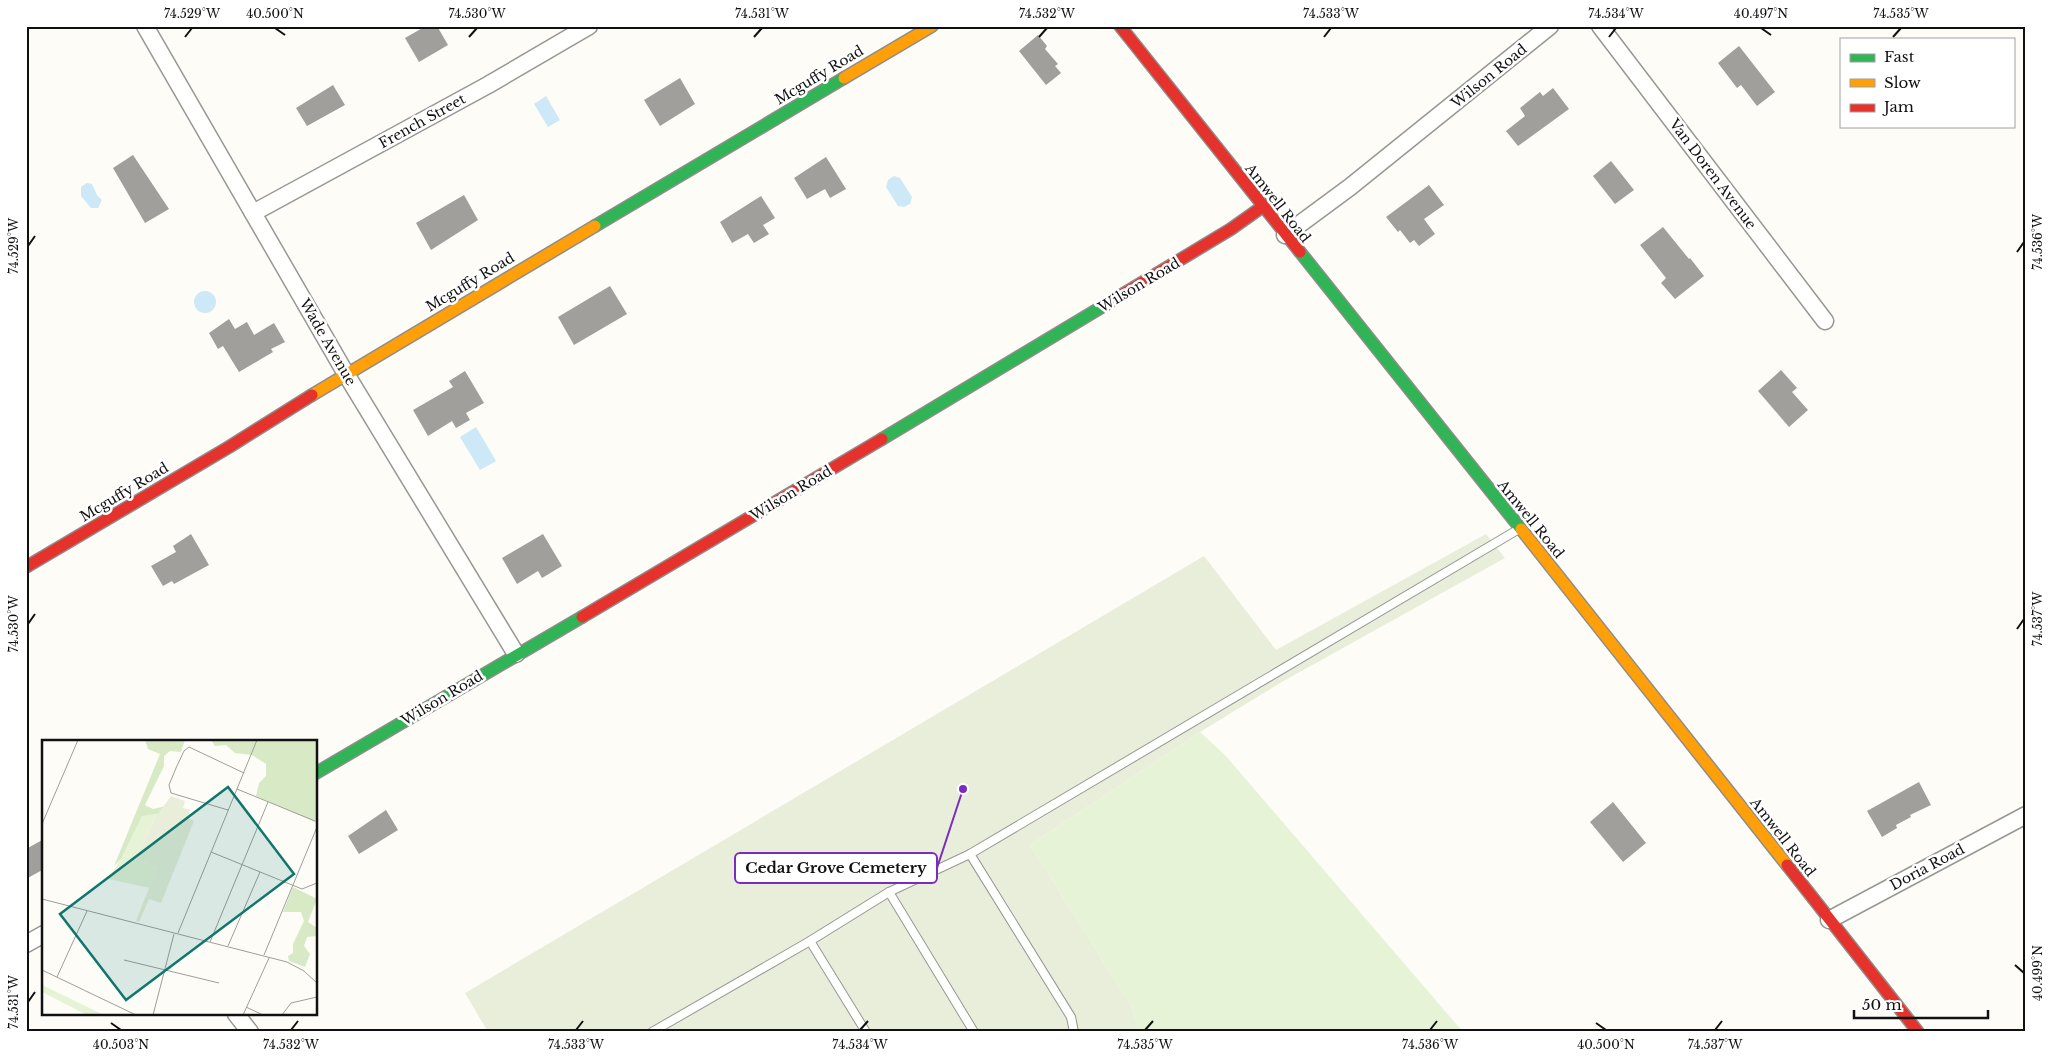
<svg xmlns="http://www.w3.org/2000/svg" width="2052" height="1058" font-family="'Libre Baskerville',serif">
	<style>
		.green { fill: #e7f3d7 }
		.cemetery { fill: #e9eedb }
		.water { fill: #cde8f7 }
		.building { fill: #a19f9c }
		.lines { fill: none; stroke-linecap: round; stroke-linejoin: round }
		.lane-casing { stroke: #979795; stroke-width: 10 }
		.street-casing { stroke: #979795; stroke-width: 19 }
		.fast-casing { stroke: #8e8d8b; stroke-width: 14 }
		.slow-casing { stroke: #8e8d8b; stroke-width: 14 }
		.jam-casing { stroke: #8e8d8b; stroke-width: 14 }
		.lane { stroke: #fffffe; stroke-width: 8 }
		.street { stroke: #fffffe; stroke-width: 16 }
		.fast { stroke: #30b455; stroke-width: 11 }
		.slow { stroke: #ff9f0a; stroke-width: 11 }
		.jam { stroke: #e5322d; stroke-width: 11 }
		.ticks { fill: none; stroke: #111; stroke-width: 2 }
		.labels { text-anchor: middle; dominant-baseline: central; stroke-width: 5; stroke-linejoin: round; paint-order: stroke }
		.street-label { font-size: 14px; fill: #111; stroke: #fff }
		.inset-road { fill: none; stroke: #9f9e9b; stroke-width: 1 }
		.view { fill: #0f766e; fill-opacity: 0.15; stroke: #0f766e; stroke-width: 2.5 }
		.inset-edge { fill: none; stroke: #111; stroke-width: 2.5 }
		.leader { fill: none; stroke: #7b2cbf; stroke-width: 2 }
		.callout-dot { fill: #7b2cbf; stroke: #fff; stroke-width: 2 }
		.callout { fill: #fff; stroke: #7b2cbf; stroke-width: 2 }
		.callout-label { font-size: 15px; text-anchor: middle; font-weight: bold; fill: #111 }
		.neatline { fill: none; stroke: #111; stroke-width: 2 }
		.ticks-label { font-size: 12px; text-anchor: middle; fill: #111 }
	</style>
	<rect width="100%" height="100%" fill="#fdfcf7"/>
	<polygon class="green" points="1200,732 1225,755 1463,1032 1139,1032 1131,1006 1030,845"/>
	<polygon class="cemetery" points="1486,534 1505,558 1280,683 1200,732 1030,845 1131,1006 1139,1032 488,1032 465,993 1204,556 1276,650"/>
	<g class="water">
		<polygon points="546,96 560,120 548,127 534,104"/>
		<polygon points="894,176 900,178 912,197 910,204 904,207 898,206 886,187 888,180"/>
		<polygon points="87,183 92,184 97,195 102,200 98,208 91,208 81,196 81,187"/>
		<circle cx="205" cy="302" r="11"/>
		<polygon points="476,427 496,461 480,470 460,437"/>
	</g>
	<g class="building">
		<polygon points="426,26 437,26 448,45 419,62 405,38"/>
		<polygon points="1038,35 1047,46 1045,49 1058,64 1055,66 1061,73 1046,85 1019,51"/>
		<polygon points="1739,46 1775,92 1757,106 1741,85 1737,88 1718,63"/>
		<polygon points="680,78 695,104 660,126 644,100"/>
		<polygon points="333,85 345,105 307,126 296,108"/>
		<polygon points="1553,88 1569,109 1518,146 1506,131 1525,116 1520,108 1540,92 1543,96"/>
		<polygon points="133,155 169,209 145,223 113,168"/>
		<polygon points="826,157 846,189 830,198 825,189 807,199 794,178"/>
		<polygon points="1611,161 1634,190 1615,204 1593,176"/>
		<polygon points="1429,185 1444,205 1424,219 1435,234 1419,246 1414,240 1410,243 1400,230 1398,232 1386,217"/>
		<polygon points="464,195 478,220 431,250 416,223"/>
		<polygon points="761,196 775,218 763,225 769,234 754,243 748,234 732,243 720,222"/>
		<polygon points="1663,227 1689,259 1690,258 1704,276 1675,299 1661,283 1666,278 1640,245"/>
		<polygon points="610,286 627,314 574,345 558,317"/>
		<polygon points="229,319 235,329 247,322 254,335 274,323 285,342 271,349 273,352 239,372 223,346 218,349 209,333"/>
		<polygon points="1781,370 1797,388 1792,392 1808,410 1789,427 1758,391"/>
		<polygon points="465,371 484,403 466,413 470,420 456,428 452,421 428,436 413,410 453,387 449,381"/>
		<polygon points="191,534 209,565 174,584 172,581 163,586 151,566 176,552 173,546"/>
		<polygon points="543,534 562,566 542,578 538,571 517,584 502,558"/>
		<polygon points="1919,782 1931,805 1910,815 1911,817 1896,825 1897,828 1882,837 1867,811"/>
		<polygon points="1613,802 1646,843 1623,862 1590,822"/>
		<polygon points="386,810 398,830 359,854 348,836"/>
		<polygon points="44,839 44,869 26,879 26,849"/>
	</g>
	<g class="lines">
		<g class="lane-casing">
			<g id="lane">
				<polyline points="970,854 1071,1017 1074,1032"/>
				<polyline points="889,892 974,1032"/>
				<polyline points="810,941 866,1032"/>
				<polyline points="652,1032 810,941 889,892 970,854 1519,529"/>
			</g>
		</g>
		<g class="street-casing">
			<g id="street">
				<polyline points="145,26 346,374 516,654"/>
				<polyline points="1600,26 1825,321"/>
				<polyline points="253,213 488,85 589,26"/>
				<polyline points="1285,235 1350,187 1550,26"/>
				<polyline points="1829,920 2026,815"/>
				<polyline points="26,944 44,934"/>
				<polyline points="236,1014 250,1032"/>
			</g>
		</g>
		<g class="fast-casing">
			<g id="fast">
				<polyline points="595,226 844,78"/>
				<polyline points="1300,252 1521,529"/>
				<polyline points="882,439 1105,305"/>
				<polyline points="316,773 582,617"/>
			</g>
		</g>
		<g class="slow-casing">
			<g id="slow">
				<polyline points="844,78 932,26"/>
				<polyline points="312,395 595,226"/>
				<polyline points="1521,529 1787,865"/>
			</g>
		</g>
		<g class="jam-casing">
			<g id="jam">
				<polyline points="1120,26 1300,252"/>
				<polyline points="1105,305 1231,229 1262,207"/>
				<polyline points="26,567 229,447 312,395"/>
				<polyline points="582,617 882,439"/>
				<polyline points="1787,865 1918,1032"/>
			</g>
		</g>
		<use href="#lane" class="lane"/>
		<use href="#street" class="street"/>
		<use href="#fast" class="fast"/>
		<use href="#slow" class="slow"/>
		<use href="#jam" class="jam"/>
	</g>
	<path class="ticks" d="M275 28 285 35M1761 28 1771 35M185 37 192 28M469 37 477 28M754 37 762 28M1039 37 1047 28M1324 37 1331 28M1609 37 1616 28M1893 37 1901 28M28 246 35 236M2017 252 2024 242M28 624 35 614M2017 629 2024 619M2015 965 2024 973M28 1002 35 992M111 1023 121 1030M1596 1023 1606 1030M291 1030 298 1021M576 1030 583 1021M860 1030 868 1021M1145 1030 1153 1021M1430 1030 1437 1021M1715 1030 1722 1021"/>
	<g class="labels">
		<g class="street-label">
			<text transform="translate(819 75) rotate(-31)">Mcguffy Road</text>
			<text transform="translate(1489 76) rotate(-39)">Wilson Road</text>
			<text transform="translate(422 121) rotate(-29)">French Street</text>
			<text transform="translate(1713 174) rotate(53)">Van Doren Avenue</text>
			<text transform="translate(1278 203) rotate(52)">Amwell Road</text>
			<text transform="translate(470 282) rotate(-31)">Mcguffy Road</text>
			<text transform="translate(1139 285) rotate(-31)">Wilson Road</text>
			<text transform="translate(328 342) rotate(60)">Wade Avenue</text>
			<text transform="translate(124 492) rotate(-31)">Mcguffy Road</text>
			<text transform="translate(791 493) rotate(-31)">Wilson Road</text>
			<text transform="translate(1531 519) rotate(51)">Amwell Road</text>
			<text transform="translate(442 698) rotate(-31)">Wilson Road</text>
			<text transform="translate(1783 837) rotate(52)">Amwell Road</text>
			<text transform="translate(1927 867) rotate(-28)">Doria Road</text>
		</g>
	</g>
	<g transform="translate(42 740)">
		<rect width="275" height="275" fill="#fdfcf7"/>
		<path d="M119 73 113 78 94 119 115 128 108 148 66 139 79 119 100 75ZM0 245 62 275H45L0 252Z" fill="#e7f3d7"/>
		<path d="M103 0H143L139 12 128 11 122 16V26L103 65 111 69 124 66 119 73 100 76 79 119 72 126 118 14 106 9ZM169 0H275V83L214 56 217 43 224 36V24L210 15 193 13 184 5 173 6ZM251 147 275 159 266 182 275 188V196L265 197 262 206 268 214 263 227 247 221 246 216 251 213V204L262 181 259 172H241Z" fill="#d8eac5"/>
		<path d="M129 56 143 61 141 68 148 70 146 78 152 81 119 163 107 159 97 182 94 181 115 128 94 119 113 78Z" fill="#e9eedb"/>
		<path class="inset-road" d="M195 49 273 81M186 70 129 53 127 45 134 28 142 11 147 7 202 33M0 84 36 0M169 112 260 149 275 143M0 159 245 222 262 231 275 243M136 193 215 0M168 202 226 62M186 206 218 132M222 215 275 87M82 220 177 243M0 230 94 275M15 237 45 171M204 267 221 275M111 275 132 194M201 275 227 218M240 275 249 263 275 257"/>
		<path class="view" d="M186 47 252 134 84 260 18 174Z"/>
		<rect width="275" height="275" class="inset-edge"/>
	</g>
	<path class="leader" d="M963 789L937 868"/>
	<circle class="callout-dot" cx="963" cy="789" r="5"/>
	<rect class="callout" x="735" y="853" width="202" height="30" rx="5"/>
	<g class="callout-label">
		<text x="836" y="873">Cedar Grove Cemetery</text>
	</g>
	<rect width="2052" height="1058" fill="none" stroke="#ffffff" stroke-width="55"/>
	<rect x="1840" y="38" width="175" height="90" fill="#ffffff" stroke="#a0a0a0"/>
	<rect x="1850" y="54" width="25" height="8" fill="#30b455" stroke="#a0a0a0"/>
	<text x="1884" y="62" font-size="15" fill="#111111">Fast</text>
	<rect x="1850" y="79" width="25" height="8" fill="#ff9f0a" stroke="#a0a0a0"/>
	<text x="1884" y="88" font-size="15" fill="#111111">Slow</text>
	<rect x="1850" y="104" width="25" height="8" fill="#e5322d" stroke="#a0a0a0"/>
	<text x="1884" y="112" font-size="15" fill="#111111">Jam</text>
	<path d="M1854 1010v8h134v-8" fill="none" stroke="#111111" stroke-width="2.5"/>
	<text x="1862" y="1010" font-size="15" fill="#111111" stroke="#ffffff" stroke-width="4" paint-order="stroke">50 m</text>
	<rect x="28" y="28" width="1996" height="1002" class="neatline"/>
	<g class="ticks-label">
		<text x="192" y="18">74.529°W</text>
		<text x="275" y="18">40.500°N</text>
		<text x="477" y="18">74.530°W</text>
		<text x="762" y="18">74.531°W</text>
		<text x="1047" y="18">74.532°W</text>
		<text x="1331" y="18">74.533°W</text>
		<text x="1616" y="18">74.534°W</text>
		<text x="1761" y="18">40.497°N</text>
		<text x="1901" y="18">74.535°W</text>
		<text transform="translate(2038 242) rotate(-90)" y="4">74.536°W</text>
		<text transform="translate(14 246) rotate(-90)" y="4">74.529°W</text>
		<text transform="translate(2038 619) rotate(-90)" y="4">74.537°W</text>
		<text transform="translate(14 624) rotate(-90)" y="4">74.530°W</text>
		<text transform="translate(2038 973) rotate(-90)" y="4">40.499°N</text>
		<text transform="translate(14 1002) rotate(-90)" y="4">74.531°W</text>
		<text x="121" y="1049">40.503°N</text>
		<text x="291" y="1049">74.532°W</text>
		<text x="576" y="1049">74.533°W</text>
		<text x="860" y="1049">74.534°W</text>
		<text x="1145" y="1049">74.535°W</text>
		<text x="1430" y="1049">74.536°W</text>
		<text x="1606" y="1049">40.500°N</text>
		<text x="1715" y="1049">74.537°W</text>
	</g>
</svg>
